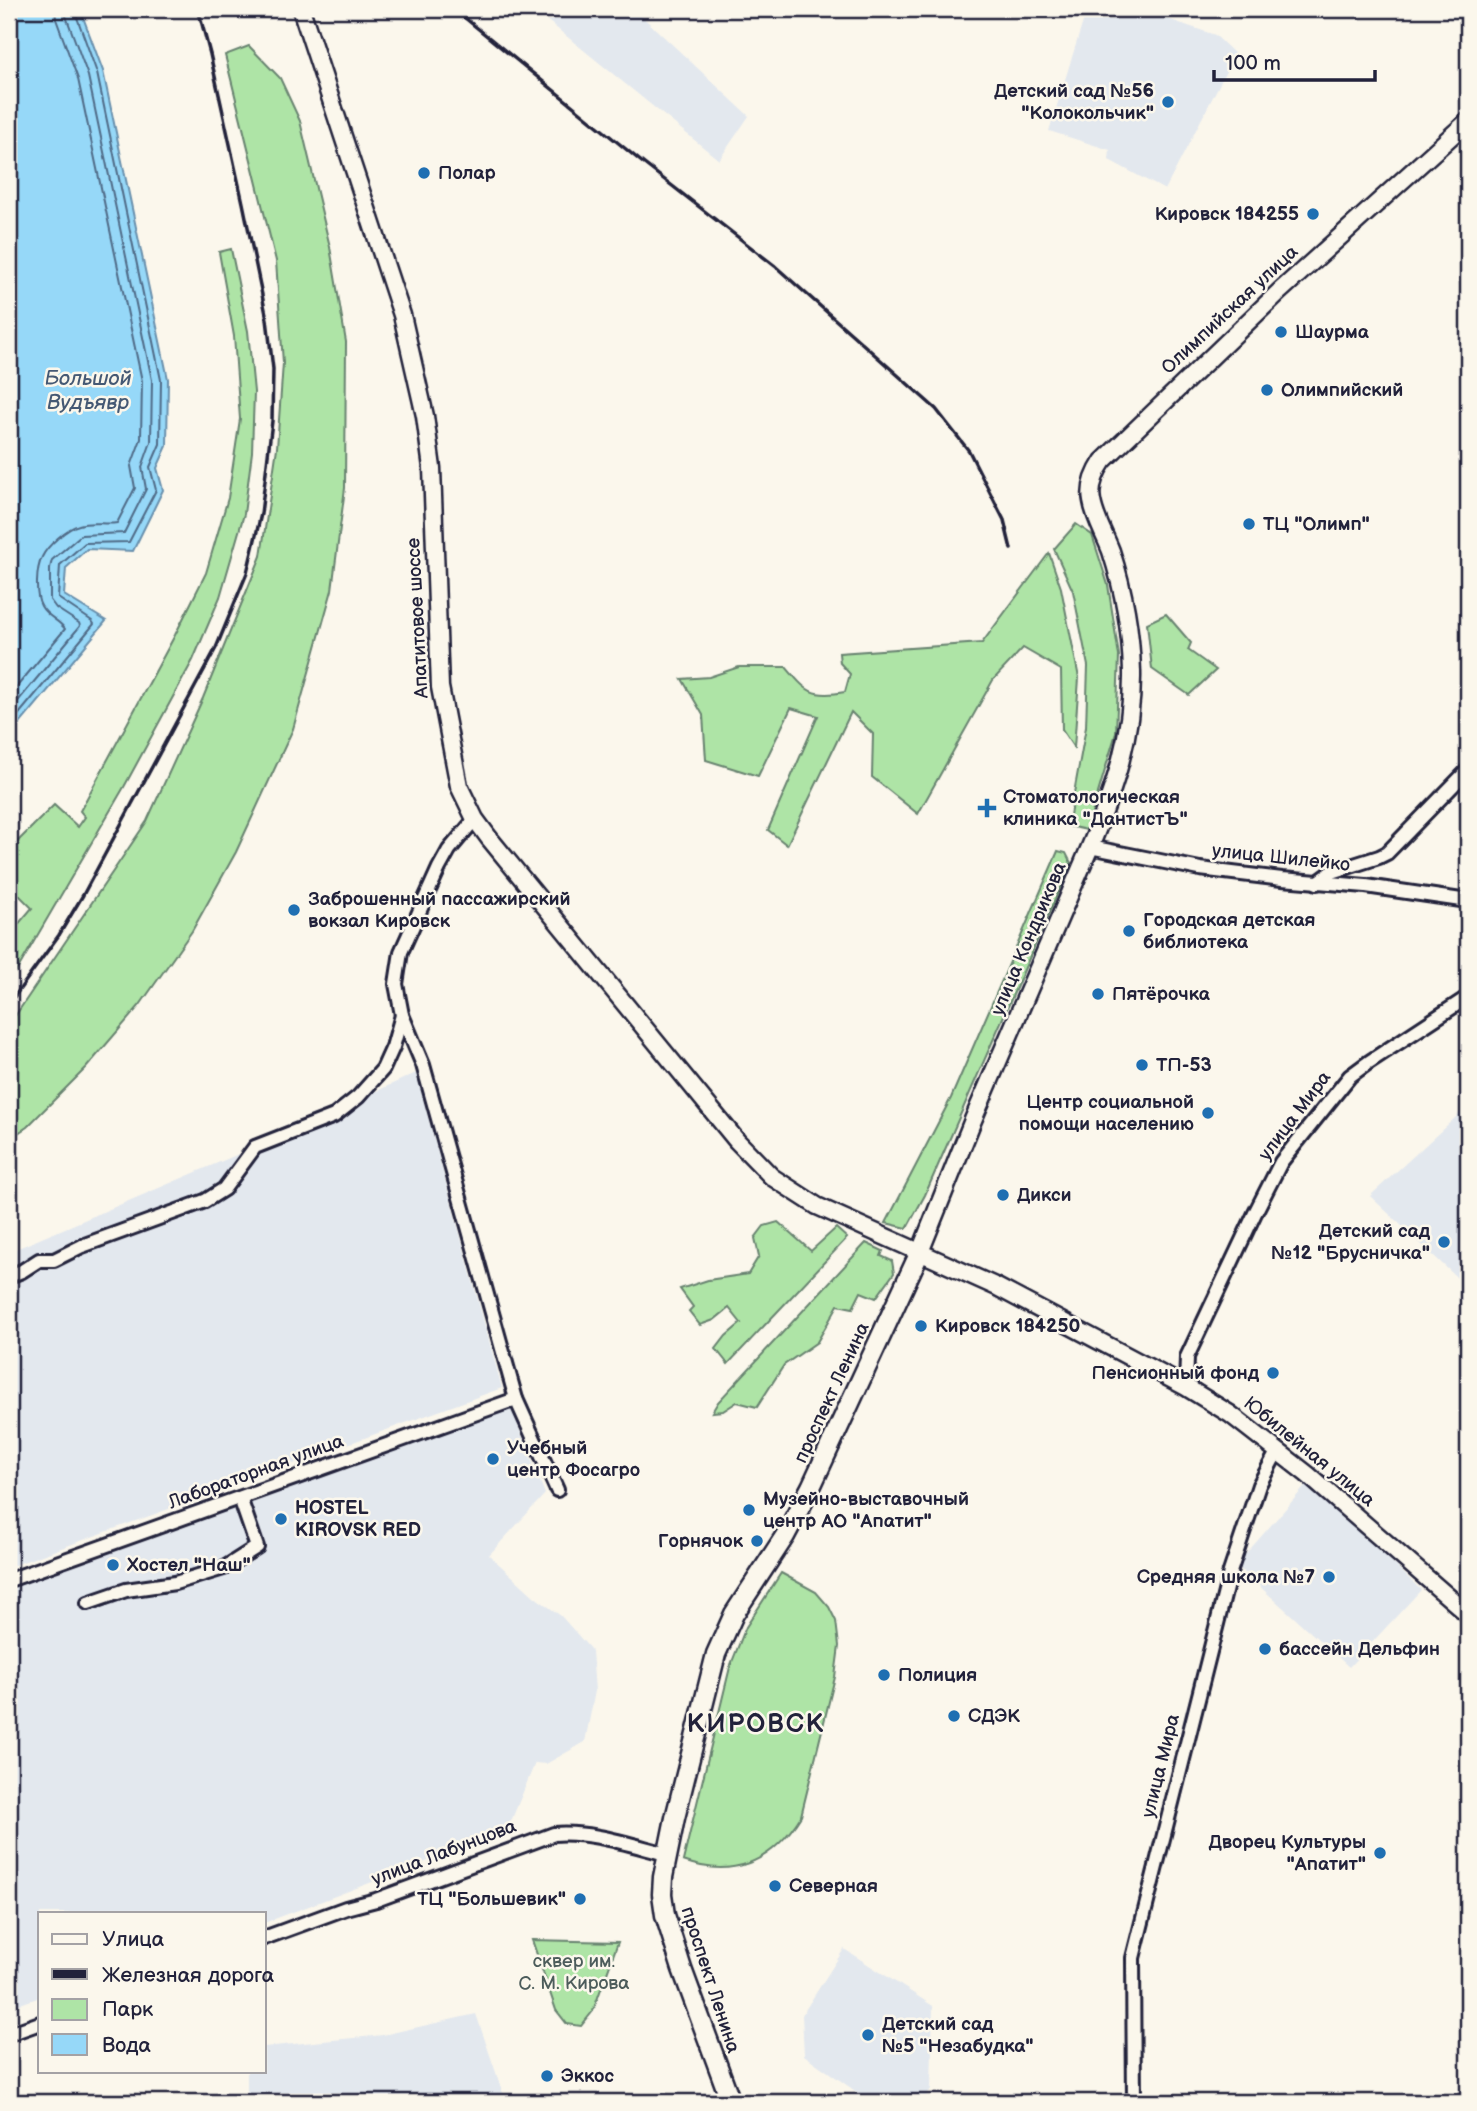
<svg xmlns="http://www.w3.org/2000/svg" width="1477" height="2111" font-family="'Balsamiq Sans',sans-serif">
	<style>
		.built { fill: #e3e8ee }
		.green { fill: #aee4a6; stroke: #688370; stroke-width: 2 }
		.water { fill: #96d8f8; stroke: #688fac; stroke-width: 2 }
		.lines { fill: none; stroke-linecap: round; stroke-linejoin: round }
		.shore { stroke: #506b87; stroke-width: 2 }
		.minor-casing { stroke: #22223b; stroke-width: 18 }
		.tertiary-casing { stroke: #22223b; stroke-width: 21 }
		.secondary-casing { stroke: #22223b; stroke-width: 23 }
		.minor { stroke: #fbf7ec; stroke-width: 12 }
		.tertiary { stroke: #fbf7ec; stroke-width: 16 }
		.secondary { stroke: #fbf7ec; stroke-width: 18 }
		.rail { stroke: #22223b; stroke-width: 3.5 }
		.poi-dot { fill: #1f6fb2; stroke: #fbf7ec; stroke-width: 2.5 }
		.labels { text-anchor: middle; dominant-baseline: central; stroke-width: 5; stroke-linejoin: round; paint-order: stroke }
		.poi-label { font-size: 19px; font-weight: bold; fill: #22223b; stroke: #fbf7ec; text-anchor: start }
		.street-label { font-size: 19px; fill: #22223b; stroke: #fbf7ec }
		.park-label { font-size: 19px; fill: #4c5c5b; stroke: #fbf7ec }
		.water-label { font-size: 21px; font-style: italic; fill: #455974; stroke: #fbf7ec }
		.district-label { font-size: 26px; font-weight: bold; letter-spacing: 2px; fill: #22223b; stroke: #fbf7ec }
	</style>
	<rect width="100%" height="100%" fill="#fbf7ec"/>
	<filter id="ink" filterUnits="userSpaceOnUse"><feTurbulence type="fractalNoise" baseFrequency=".0143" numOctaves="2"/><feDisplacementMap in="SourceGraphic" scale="14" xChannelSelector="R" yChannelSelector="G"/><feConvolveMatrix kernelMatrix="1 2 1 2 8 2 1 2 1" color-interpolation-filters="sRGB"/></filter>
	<g filter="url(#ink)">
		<g class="built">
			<polygon points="533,9 634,9 749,116 719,160"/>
			<polygon points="1087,9 1138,9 1215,35 1235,54 1165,190 1109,160 1110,150 1049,131"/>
			<polygon points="416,1073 502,1388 9,1567 9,1252 255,1147"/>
			<polygon points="1468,1106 1468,1288 1370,1196"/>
			<polygon points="511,1408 545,1494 489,1555 535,1597 561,1616 592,1651 595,1691 585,1742 546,1764 535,1763 507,1831 264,1923 264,1913 40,1913 40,1997 9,2008 9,1588"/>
			<polygon points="1309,1482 1421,1590 1349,1667 1236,1565"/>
			<polygon points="844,1949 933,2006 931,2089 922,2102 871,2102 804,2055 802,2015"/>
			<polygon points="476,2014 506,2102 247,2102 247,2071 264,2071 264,2047 383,2035"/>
		</g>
		<g class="green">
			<polygon points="249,46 280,78 300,121 330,247 346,342 345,488 332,590 293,729 236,852 192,931 140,1005 86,1068 27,1127 9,1139 9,1025 147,821 203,698 261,556 277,448 283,363 276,261 225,55"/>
			<polygon points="231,249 248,331 254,392 252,452 244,514 220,597 193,660 124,787 19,967 9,980 9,935 32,908 9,885 9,850 54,805 78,827 85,817 80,811 175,635 206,573 228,498 240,419 234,336 219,252"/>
			<polygon points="1076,524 1092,535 1108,585 1119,656 1116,733 1087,830 1068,826 1086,727 1088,666 1073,591 1054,549"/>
			<path d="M1049 553 1061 588 1079 678 1074 748 1062 730 1061 670 1023 648 993 680 918 814 872 777 873 734 851 712 787 845 768 830 818 716 791 708 758 776 706 760 703 715 682 679 709 677 739 667H786C807 692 812 698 845 692L850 674 840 663 839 653 982 643Z"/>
			<polygon points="1166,614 1191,643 1188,650 1216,670 1189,695 1152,669 1147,623"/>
			<polygon points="1058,851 1066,853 1071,863 925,1195 907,1228 886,1223 951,1098"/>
			<polygon points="778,1222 811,1251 836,1228 847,1238 728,1364 716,1349 726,1336 741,1323 729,1308 714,1320 700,1325 689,1311 693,1307 680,1289 708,1280 748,1274 759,1256 755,1238 764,1226"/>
			<polygon points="866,1243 883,1251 881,1256 892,1261 894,1273 876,1298 861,1292 853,1308 838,1305 817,1342 784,1365 757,1407 737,1402 723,1411 712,1412 718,1402"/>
			<path d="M781 1573 816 1592 829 1607 836 1621 839 1646 835 1677 801 1816C773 1861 734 1879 683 1861L730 1667 746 1627Z"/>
			<polygon points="532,1940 618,1942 593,2011 581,2026 567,2024 556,2010"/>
		</g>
		<polygon class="water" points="9,9 80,9 103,71 168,379 167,446 157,468 163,490 133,551 87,549 66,568 64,595 106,621 9,737"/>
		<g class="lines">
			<g class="shore">
				<path d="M9 696 65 629C59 620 47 617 41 606 35 595 36 569 42 557 47 546 67 528 79 525 91 521 105 525 117 523L135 488 131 466 141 439 142 381 78 79 56 19 55 9"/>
				<polyline points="9,712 80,626 79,623 56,608 50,600 50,568 52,560 81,535 124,533 146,489 142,467 151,442 152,380 88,76 66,16 65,9"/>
				<polyline points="9,726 94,624 92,621 58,598 60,565 85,543 129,542 156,490 150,467 160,444 161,380 97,73 74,9"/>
			</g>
			<g class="minor-casing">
				<g id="minor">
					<polyline points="475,819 449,850 439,868 401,952 396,984 402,1015 423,1065 516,1399 557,1490"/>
					<polyline points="1090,847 1200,869 1282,879 1366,886 1468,901"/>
					<polyline points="1317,883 1332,872 1379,857 1387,853 1468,770"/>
					<polyline points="9,1276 22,1271 39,1260 54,1260 82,1246 205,1201 224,1189 255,1147 334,1116 358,1097 383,1069 393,1047 402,1015"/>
					<polyline points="1186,1387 1187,1357 1255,1213 1281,1162 1350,1076 1369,1062 1468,997"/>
					<polyline points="9,1580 516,1399"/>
					<polyline points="88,1603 126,1590 175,1583 224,1568 257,1547 240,1498"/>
					<path d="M264 1938 346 1908 376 1900 554 1834C591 1831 631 1845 667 1854"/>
					<polyline points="9,2034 40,2023"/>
					<polyline points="1134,2102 1133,1958 1230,1572 1259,1485 1278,1450"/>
				</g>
			</g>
			<g class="tertiary-casing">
				<g id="tertiary">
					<polyline points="301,9 402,315 425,416 432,468 440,687 459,786 475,819 489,838 737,1141 772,1177 817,1206 997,1287 1186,1387 1230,1414 1307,1474 1468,1614"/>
					<path d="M920 1252 973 1120 1090 847C1114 790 1133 735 1132 672 1131 630 1124 591 1111 551 1105 535 1095 519 1092 501 1089 486 1095 473 1103 461L1280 291 1468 121"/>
				</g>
			</g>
			<g class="secondary-casing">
				<polyline id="secondary" points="731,2102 682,1969 665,1915 662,1894 663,1877 675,1818 716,1654 734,1614 785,1536 811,1487 920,1252"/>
			</g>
			<use href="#minor" class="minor"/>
			<use href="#tertiary" class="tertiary"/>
			<use href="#secondary" class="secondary"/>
			<g class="rail">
				<polyline points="454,9 643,163 775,266 936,409 969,451 1004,520 1011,549"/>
				<polyline points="9,1004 59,935 83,895 216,648 247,573 261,514 272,421 273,369 267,319 243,203 210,54 198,9"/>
			</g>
		</g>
	</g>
	<g class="poi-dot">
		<circle cx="1168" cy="102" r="7"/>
		<circle cx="424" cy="173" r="7"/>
		<circle cx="1313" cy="214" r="7"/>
		<circle cx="1281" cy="332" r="7"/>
		<circle cx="1267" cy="390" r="7"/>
		<circle cx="1249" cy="524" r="7"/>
		<path d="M983.5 797.5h7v7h7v7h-7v7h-7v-7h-7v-7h7z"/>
		<circle cx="294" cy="910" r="7"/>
		<circle cx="1129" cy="931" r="7"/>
		<circle cx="1098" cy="994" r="7"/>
		<circle cx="1142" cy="1065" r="7"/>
		<circle cx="1208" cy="1113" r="7"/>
		<circle cx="1003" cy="1195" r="7"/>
		<circle cx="1444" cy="1242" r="7"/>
		<circle cx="921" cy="1326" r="7"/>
		<circle cx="1273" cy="1373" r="7"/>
		<circle cx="493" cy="1459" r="7"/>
		<circle cx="749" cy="1510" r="7"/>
		<circle cx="281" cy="1519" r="7"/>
		<circle cx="757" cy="1541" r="7"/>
		<circle cx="113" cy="1565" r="7"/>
		<circle cx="1329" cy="1577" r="7"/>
		<circle cx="1265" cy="1649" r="7"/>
		<circle cx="884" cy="1675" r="7"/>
		<circle cx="954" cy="1716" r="7"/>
		<circle cx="1380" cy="1853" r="7"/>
		<circle cx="775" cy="1886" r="7"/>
		<circle cx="580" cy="1899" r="7"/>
		<circle cx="868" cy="2035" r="7"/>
		<circle cx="547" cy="2076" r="7"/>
	</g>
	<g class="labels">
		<g class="poi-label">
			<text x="1154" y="91" text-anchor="end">Детский сад №56<tspan x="1154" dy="22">"Колокольчик"</tspan></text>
			<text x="438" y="173">Полар</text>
			<text x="1299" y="214" text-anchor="end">Кировск 184255</text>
			<text x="1295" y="332">Шаурма</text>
			<text x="1281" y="390">Олимпийский</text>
			<text x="1263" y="524">ТЦ "Олимп"</text>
			<text x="1003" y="797">Стоматологическая<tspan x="1003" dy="22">клиника "ДантистЪ"</tspan></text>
			<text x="308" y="899">Заброшенный пассажирский<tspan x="308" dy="22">вокзал Кировск</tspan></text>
			<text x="1143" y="920">Городская детская<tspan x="1143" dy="22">библиотека</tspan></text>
			<text x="1112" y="994">Пятёрочка</text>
			<text x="1156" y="1065">ТП-53</text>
			<text x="1194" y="1102" text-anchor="end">Центр социальной<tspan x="1194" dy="22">помощи населению</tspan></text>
			<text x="1017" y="1195">Дикси</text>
			<text x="1430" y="1231" text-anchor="end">Детский сад<tspan x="1430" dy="22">№12 "Брусничка"</tspan></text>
			<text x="935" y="1326">Кировск 184250</text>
			<text x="1259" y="1373" text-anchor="end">Пенсионный фонд</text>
			<text x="507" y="1448">Учебный<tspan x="507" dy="22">центр Фосагро</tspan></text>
			<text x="763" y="1499">Музейно-выставочный<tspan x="763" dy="22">центр АО "Апатит"</tspan></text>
			<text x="295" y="1508">HOSTEL<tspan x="295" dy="22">KIROVSK RED</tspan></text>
			<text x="743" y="1541" text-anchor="end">Горнячок</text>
			<text x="127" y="1565">Хостел "Наш"</text>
			<text x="1315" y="1577" text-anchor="end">Средняя школа №7</text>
			<text x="1279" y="1649">бассейн Дельфин</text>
			<text x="898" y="1675">Полиция</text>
			<text x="968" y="1716">СДЭК</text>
			<text x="1366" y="1842" text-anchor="end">Дворец Культуры<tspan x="1366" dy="22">"Апатит"</tspan></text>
			<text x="789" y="1886">Северная</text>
			<text x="566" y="1899" text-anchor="end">ТЦ "Большевик"</text>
			<text x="882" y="2024">Детский сад<tspan x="882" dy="22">№5 "Незабудка"</tspan></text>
			<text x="561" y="2076">Эккос</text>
		</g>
		<g class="street-label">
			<text transform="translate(1230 310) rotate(-43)">Олимпийская улица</text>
			<text transform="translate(418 618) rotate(-93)">Апатитовое шоссе</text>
			<text transform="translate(1281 858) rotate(6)">улица Шилейко</text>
			<text transform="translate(1029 939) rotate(-67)">улица Кондрикова</text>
			<text transform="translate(1295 1116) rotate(-53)">улица Мира</text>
			<text transform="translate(832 1393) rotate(-65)">проспект Ленина</text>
			<text transform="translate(1309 1452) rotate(39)">Юбилейная улица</text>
			<text transform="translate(256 1472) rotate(-20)">Лабораторная улица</text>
			<text transform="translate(1161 1766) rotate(-76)">улица Мира</text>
			<text transform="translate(444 1853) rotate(-21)">улица Лабунцова</text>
			<text transform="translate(710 1980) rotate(72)">проспект Ленина</text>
		</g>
		<g class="park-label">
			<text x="574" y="1961">сквер им.<tspan x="574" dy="22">С. М. Кирова</tspan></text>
		</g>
		<g class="water-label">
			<text x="88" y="378">Большой<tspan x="88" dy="24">Вудъявр</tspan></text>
		</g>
		<g class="district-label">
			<text x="756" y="1724">КИРОВСК</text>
		</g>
	</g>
	<rect width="1477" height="2111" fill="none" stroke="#fbf7ec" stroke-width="35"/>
	<rect x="18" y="18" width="1442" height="2076" fill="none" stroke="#22223b" stroke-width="2.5" filter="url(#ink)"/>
	<rect x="38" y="1912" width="228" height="161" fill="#fbf7ec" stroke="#a4a2a5" stroke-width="2"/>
	<rect x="52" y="1934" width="35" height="10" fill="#fbf7ec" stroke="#a4a2a5" stroke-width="2"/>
	<text x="102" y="1946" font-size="21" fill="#22223b">Улица</text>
	<rect x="52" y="1969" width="35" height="10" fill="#22223b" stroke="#a4a2a5" stroke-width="2"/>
	<text x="102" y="1982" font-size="21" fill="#22223b">Железная дорога</text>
	<rect x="52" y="1999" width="35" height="21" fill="#aee4a6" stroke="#a4a2a5" stroke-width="2"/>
	<text x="102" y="2016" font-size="21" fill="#22223b">Парк</text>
	<rect x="52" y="2034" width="35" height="21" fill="#96d8f8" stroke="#a4a2a5" stroke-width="2"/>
	<text x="102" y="2052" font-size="21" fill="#22223b">Вода</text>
	<path d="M1214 70v10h161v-10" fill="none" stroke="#22223b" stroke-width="3.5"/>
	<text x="1225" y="70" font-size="21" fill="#22223b" stroke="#fbf7ec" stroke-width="5" paint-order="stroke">100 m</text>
</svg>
